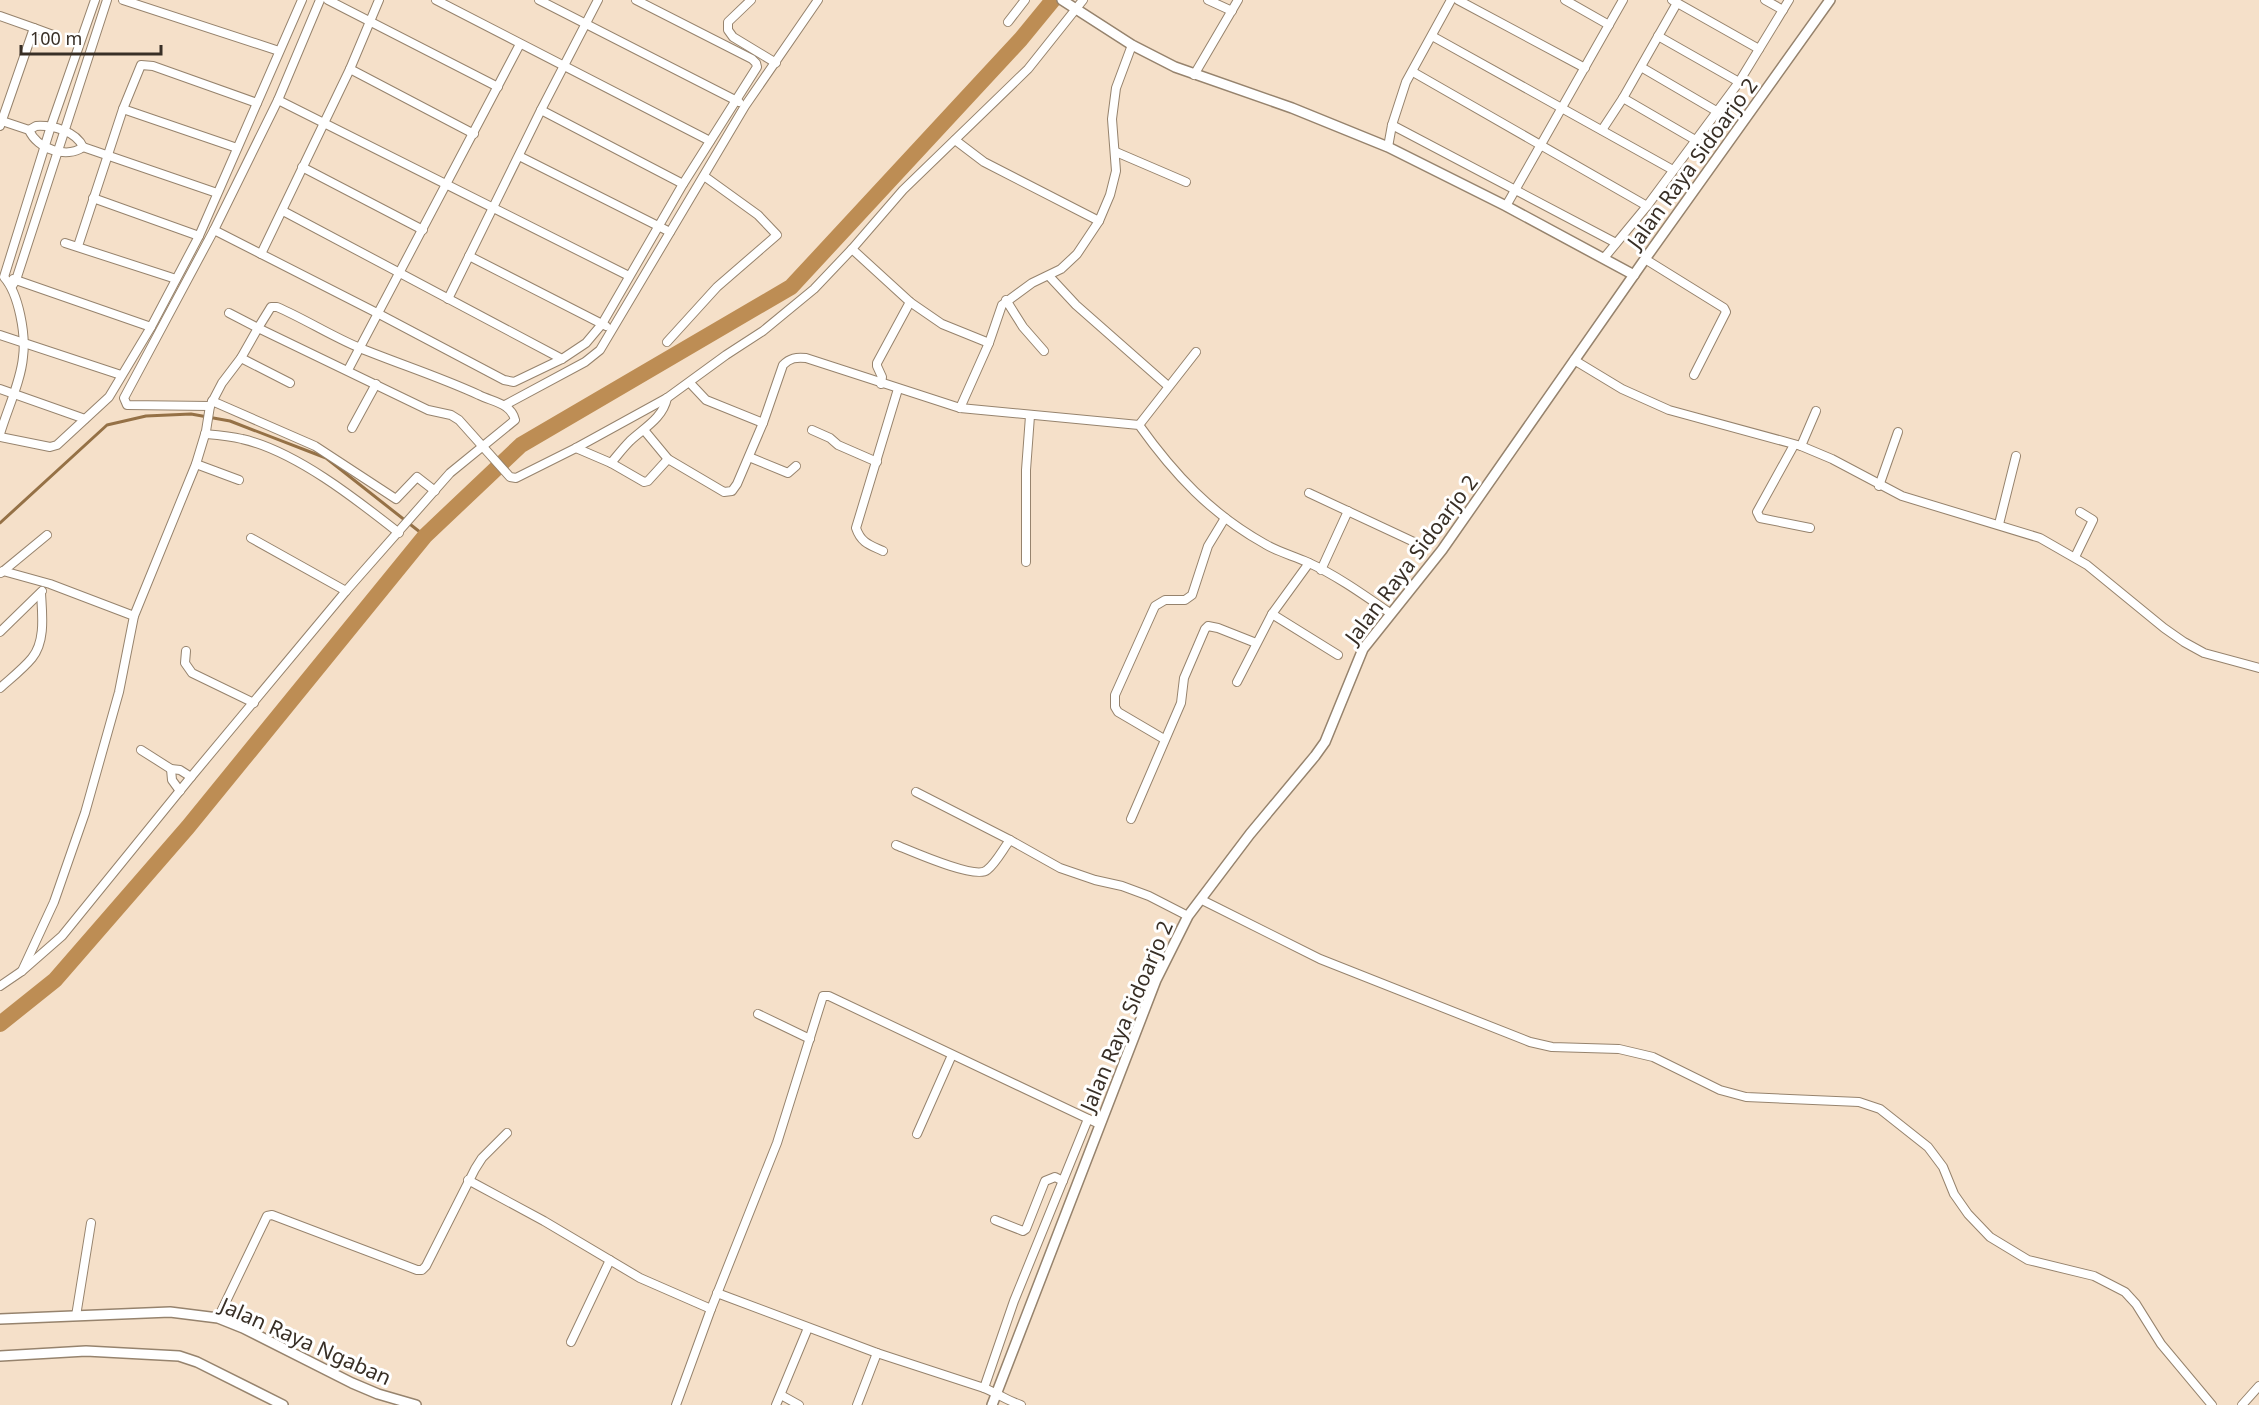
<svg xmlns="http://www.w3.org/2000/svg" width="2259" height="1405" font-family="'Noto Sans',sans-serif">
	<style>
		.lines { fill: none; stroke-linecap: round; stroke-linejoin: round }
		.stream { stroke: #957146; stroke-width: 3 }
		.river { stroke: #bd8d54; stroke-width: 16 }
		.minor-casing { stroke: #96836d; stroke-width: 10 }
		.tertiary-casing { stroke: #96836d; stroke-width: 12 }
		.minor { stroke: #fff; stroke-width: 8 }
		.tertiary { stroke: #fff; stroke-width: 9 }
		.labels { text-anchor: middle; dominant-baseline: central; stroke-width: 6; stroke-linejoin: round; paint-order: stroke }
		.street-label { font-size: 21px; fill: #382f26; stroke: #fff }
	</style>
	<rect width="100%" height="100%" fill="#f5e0c9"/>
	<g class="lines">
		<polyline class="stream" points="0,523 107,425 146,416 191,414 230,421 326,458 425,536"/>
		<polyline class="river" points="0,1024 55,980 188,827 425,536 521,445 791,287 1021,39 1053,0"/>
		<g class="minor-casing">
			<g id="minor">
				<polyline points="123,0 279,51"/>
				<polyline points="328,0 498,87"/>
				<polyline points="436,0 710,141"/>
				<polyline points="539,0 739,102"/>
				<polyline points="751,0 728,22 728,30 733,37 776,63"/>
				<polyline points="1208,0 1232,11"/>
				<polyline points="1458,0 1585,68"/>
				<polyline points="1565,0 1609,25"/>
				<polyline points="1672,0 1759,49"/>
				<polyline points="1765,0 1783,10"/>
				<polyline points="0,16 34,28"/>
				<polyline points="1008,22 1025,0"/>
				<polyline points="1432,36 1673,170"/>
				<polyline points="1658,36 1739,82"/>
				<polyline points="1641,67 1718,112"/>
				<polyline points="350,69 474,134"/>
				<polyline points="1413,72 1647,206"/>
				<polyline points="1194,75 1238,0"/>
				<polyline points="1623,98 1697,141"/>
				<polyline points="278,100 629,276"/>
				<polyline points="123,109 237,148"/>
				<polyline points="541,110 683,184"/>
				<polyline points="2,121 29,130"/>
				<polyline points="1392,125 1616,243"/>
				<polyline points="0,126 34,28 53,35"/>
				<path d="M36 126C52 125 76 131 83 147 67 159 37 149 29 130Z"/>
				<polyline points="1602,130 1623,98 1677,3"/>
				<polyline points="955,140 984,162 1099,221"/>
				<polyline points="83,147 217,193"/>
				<polyline points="1388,147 1392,125 1406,82 1451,0"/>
				<polyline points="1116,152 1186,182"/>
				<polyline points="519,156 670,232"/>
				<polyline points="302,167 423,230"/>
				<polyline points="93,198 199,236"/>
				<polyline points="1506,206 1623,0"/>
				<polyline points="283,211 562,359"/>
				<polyline points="214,230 379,314 504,380 514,382 562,359 586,343 602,324 683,184 757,67 756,63 752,59 636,0"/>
				<polyline points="65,243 176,279"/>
				<polyline points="78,246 123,109 141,65 153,66 257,103"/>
				<polyline points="852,249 910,302 942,324 989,343"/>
				<polyline points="261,254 350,69 379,0"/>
				<polyline points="469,256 606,326"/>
				<polyline points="1604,258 1647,206 1739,82 1789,0"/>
				<polyline points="1645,259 1724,308 1726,312 1694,375"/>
				<polyline points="1049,276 1076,305 1168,386"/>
				<polyline points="13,279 151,327"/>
				<polyline points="12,286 16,280 107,0"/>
				<polyline points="448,299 541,110 598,0"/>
				<polyline points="1006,300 1023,327 1044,351"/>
				<polyline points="0,335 121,375"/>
				<polyline points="667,342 717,287 777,235 758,215 704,176"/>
				<polyline points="241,358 290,383"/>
				<polyline points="1574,360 1622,389 1669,410 1801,446 1832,459 1902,496 2040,538 2087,565 2164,628 2184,642 2204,653 2259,668"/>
				<polyline points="348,370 520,44"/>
				<polyline points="690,383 706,400 763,423"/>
				<polyline points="881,384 882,377 877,366 877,363 910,302"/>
				<polyline points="0,389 85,419"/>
				<polyline points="212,401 315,446 396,499 417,477 435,491"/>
				<polyline points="505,405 585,362 600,350 745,106 818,0"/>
				<polyline points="210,406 127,405 124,398 214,230 278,100 320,0"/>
				<polyline points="960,408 989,343 1002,305 1032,283 1061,269 1077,254 1099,221 1110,195 1116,171 1112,119 1116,88 1132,45"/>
				<polyline points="1139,425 1196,352"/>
				<polyline points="352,428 376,384"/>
				<path d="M644 430 668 459 724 492 732 491 737 484 763 423 783 365C790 358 796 357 806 358L960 408 1139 425C1174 474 1211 514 1265 544 1278 552 1294 556 1307 562 1336 575 1364 595 1390 613"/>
				<polyline points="812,430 830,438 838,445 877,462"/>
				<path d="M0 434C7 410 21 381 23 357 26 335 19 294 4 277L51 126 95 0"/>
				<path d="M205 434C217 435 230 436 242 439 295 451 356 499 399 533"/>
				<polyline points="0,437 50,447 57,445 109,397 151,327 199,236 302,0"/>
				<polyline points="1794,445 1757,512 1760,518 1810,528"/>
				<polyline points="1801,446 1816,411"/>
				<polyline points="576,448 611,463 644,482 648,481 668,459"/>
				<polyline points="749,457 788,473 796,466"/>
				<path d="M611 463C617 456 623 448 630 441 644 428 663 418 667 398"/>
				<polyline points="196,464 239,480"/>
				<polyline points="1879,486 1898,432"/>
				<polyline points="1309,493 1414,542"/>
				<polyline points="1999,524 2016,456"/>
				<polyline points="251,538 346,591"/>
				<path d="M883 551C870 545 861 543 856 528L898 389"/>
				<polyline points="2075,557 2093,520 2080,512"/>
				<polyline points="1026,562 1026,470 1030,416"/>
				<polyline points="1321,570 1348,511"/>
				<polyline points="3,571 50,584 134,616"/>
				<polyline points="1,573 47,535"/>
				<polyline points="1272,614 1309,563"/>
				<polyline points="0,632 42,591"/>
				<polyline points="186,651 185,663 192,673 254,703"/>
				<polyline points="1237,682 1272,614 1338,655"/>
				<path d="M0 688C10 679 23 669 32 658 46 641 42 613 41 593"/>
				<polyline points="1164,739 1118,712 1115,707 1115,695 1155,606 1165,600 1185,600 1192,595 1208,546 1225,518"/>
				<polyline points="141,750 171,769 180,770 191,777"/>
				<polyline points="171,769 172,780 180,791"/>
				<polyline points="916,792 1010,840 1060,868 1095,880 1122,886 1149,896 1188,916"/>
				<polyline points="1131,819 1181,703 1184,678 1205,629 1208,626 1218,628 1256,643"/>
				<path d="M896 845C911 851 976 880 987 870 996 863 1003 849 1010 840"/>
				<polyline points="1202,900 1320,959 1530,1042 1552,1047 1619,1049 1653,1057 1720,1090 1746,1097 1859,1102 1880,1109 1928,1147 1943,1167 1954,1194 1968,1214 1990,1237 2028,1260 2094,1276 2125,1292 2136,1304 2161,1344 2212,1405"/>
				<polyline points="22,971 54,902 85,813 119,692 134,616 196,464 206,431 210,406 222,383 241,358 258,328 428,410 451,415 459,420 510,477 516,478 576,448 667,398 726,355 763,331 814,289 852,249 903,190 1028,69 1083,0"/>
				<path d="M0 986 22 971 62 936 191 777 346 591 450 473 515 420C511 403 493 402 479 395 440 377 399 364 360 348 331 336 305 319 277 307H271L258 328 229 313"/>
				<polyline points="758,1014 810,1039"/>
				<polyline points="917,1134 952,1055"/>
				<polyline points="468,1180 544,1221 640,1278 711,1309"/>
				<polyline points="995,1220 1023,1231 1026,1229 1045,1181 1055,1177 1063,1181"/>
				<path d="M717 1293 877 1353 984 1388C997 1393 1008 1401 1021 1405"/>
				<polyline points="76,1316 91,1223"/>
				<polyline points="218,1318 267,1216 272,1215 417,1270 422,1270 426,1266 475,1169 482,1158 507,1133"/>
				<polyline points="571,1342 610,1260"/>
				<polyline points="984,1388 1014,1301 1088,1119"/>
				<polyline points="781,1395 799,1405"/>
				<polyline points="676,1405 711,1309 777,1143 823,996 829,996 1099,1124"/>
				<polyline points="776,1405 808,1328"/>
				<polyline points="857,1405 877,1353"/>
				<polyline points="2242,1405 2259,1386"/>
			</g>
		</g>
		<g class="tertiary-casing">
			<g id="tertiary">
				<polyline points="1062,0 1132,45 1175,67 1292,108 1388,147 1506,206 1634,275"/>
				<polyline points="0,1319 170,1312 218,1318 243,1328 352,1383 378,1394 416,1405"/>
				<polyline points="0,1356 86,1351 179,1356 197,1362 283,1405"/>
				<polyline points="992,1405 1156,980 1188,916 1250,834 1315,756 1325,742 1363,649 1442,550 1645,259 1830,0"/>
			</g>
		</g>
		<use href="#minor" class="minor"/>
		<use href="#tertiary" class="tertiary"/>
	</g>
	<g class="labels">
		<g class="street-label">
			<text transform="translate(1692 163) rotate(-54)">Jalan Raya Sidoarjo 2</text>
			<text transform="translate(1411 559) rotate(-53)">Jalan Raya Sidoarjo 2</text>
			<text transform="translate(1126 1016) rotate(-67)">Jalan Raya Sidoarjo 2</text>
			<text transform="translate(306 1341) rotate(24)">Jalan Raya Ngaban</text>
		</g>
	</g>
	<path d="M21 45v9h140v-9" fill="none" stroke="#382f26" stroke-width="3"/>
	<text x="30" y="45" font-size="18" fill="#382f26" stroke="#ffffff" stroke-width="4.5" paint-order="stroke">100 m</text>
</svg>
